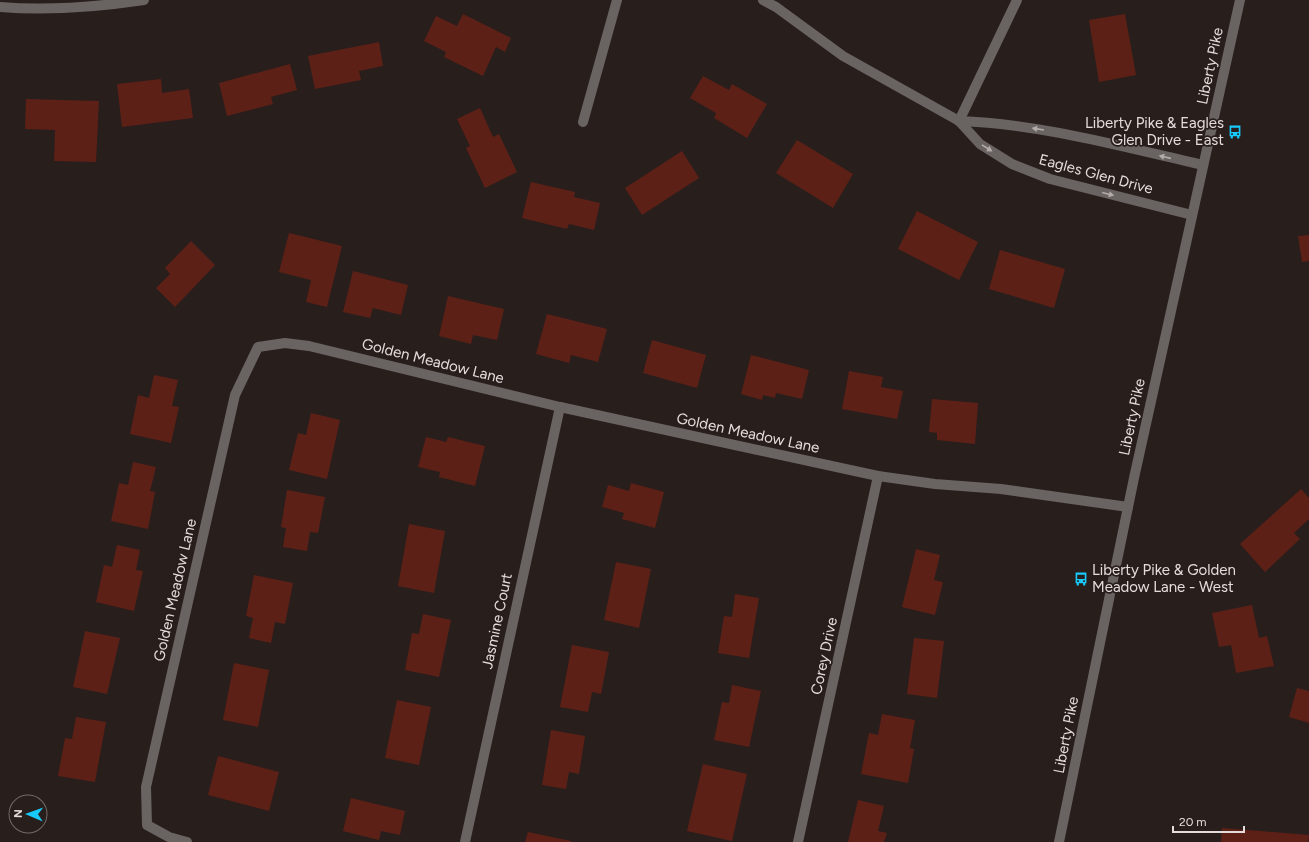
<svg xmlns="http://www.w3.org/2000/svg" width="1309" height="842" font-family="Figtree,sans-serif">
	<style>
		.building { fill: #5d2017 }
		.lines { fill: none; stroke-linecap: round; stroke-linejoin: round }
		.minor { stroke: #696362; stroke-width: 10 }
		.tertiary { stroke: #696362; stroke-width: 10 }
		.oneway { fill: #b3acab }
		.labels { text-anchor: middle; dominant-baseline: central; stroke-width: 3.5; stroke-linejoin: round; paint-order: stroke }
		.street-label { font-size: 15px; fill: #e4dcdb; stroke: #281e1c }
		.poi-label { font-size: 15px; fill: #e4dcdb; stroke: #281e1c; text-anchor: end }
	</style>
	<rect width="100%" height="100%" fill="#281e1c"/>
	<g class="building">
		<polygon points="463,14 511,38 505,52 496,47 483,76 444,57 446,52 424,41 436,16 457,26"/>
		<polygon points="1125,14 1136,75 1099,82 1089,20"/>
		<polygon points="379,42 383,66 359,71 361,80 315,89 308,56"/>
		<polygon points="290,64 297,90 271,97 273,104 227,116 219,83"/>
		<polygon points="703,76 729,90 732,84 767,104 747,138 714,118 716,113 690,98"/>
		<polygon points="161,79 162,93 189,89 193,118 122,127 117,84"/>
		<polygon points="26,99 99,101 96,162 54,161 55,130 25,129"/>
		<polygon points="480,108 493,137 499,134 517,172 485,188 466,148 470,146 457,119"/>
		<polygon points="797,140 853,174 833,208 776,173"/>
		<polygon points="682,151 699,178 642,215 625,188"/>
		<polygon points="531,182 575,192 574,197 600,203 594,230 569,224 567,229 522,218"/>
		<polygon points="917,211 978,242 959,280 898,249"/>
		<polygon points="289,233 342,246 327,307 306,302 311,280 279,272"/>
		<polygon points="1309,235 1309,261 1302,262 1298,236"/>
		<polygon points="191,241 215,265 175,307 156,288 170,274 165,268"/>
		<polygon points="1000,250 1065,269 1054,308 989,289"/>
		<polygon points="353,271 408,285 401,315 373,308 370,318 343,312"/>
		<polygon points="448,296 504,309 497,340 473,335 471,344 439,336"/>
		<polygon points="547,314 607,329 598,362 571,355 569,363 536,354"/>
		<polygon points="652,340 706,355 697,388 643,373"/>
		<polygon points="751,355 809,370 802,399 776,393 775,398 763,395 762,400 741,394"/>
		<polygon points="849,371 883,377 881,387 903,391 897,419 842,409"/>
		<polygon points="154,375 178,380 172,406 179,407 171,443 130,434 138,395 149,398"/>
		<polygon points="932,399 978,403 975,444 937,440 937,433 929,432"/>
		<polygon points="311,413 340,420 327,479 289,470 298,433 306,435"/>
		<polygon points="426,437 446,442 448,437 485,446 475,486 439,477 440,472 418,467"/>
		<polygon points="133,462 156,467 150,491 155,492 148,529 111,521 119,483 128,485"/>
		<polygon points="631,483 664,492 655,528 622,519 624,513 602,507 608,485 629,491"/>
		<polygon points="1301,489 1309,498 1309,519 1294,533 1300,539 1265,572 1240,544"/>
		<polygon points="287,490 325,497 318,533 310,532 307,551 283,547 286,528 281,527"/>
		<polygon points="409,524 445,531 434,593 398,586"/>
		<polygon points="117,545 140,550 136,570 143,571 134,611 96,602 104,565 112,567"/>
		<polygon points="916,549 940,555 934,580 943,582 935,615 902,607"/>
		<polygon points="616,562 651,569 639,628 604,620"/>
		<polygon points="254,575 293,583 285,624 275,622 271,643 249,638 253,618 246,616"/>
		<polygon points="735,594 759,598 749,658 718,653 724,616 732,617"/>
		<polygon points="1252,605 1259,638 1267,636 1274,666 1236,673 1231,645 1219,647 1212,613"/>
		<polygon points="423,614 451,620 439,677 405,670 412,633 419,634"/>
		<polygon points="85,631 120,638 107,694 73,687"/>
		<polygon points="914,638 944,641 937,698 907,694"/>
		<polygon points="572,645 609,652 601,694 592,692 588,712 560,707"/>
		<polygon points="234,663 269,670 258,727 223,720"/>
		<polygon points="732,685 761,691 749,747 714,740 722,702 729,703"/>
		<polygon points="1297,688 1309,691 1309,723 1289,717"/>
		<polygon points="397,700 431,707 419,765 385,758"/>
		<polygon points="882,714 915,720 910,748 914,749 908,783 861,774 869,733 878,735"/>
		<polygon points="76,717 106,722 95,782 58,776 65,738 72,739"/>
		<polygon points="551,730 585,736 579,774 569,772 566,789 542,785"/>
		<polygon points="218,756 279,772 269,811 208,795"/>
		<polygon points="703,764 747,774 732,841 687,831"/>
		<polygon points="351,798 405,811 400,835 381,831 379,840 343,831"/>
		<polygon points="858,800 884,806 878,831 887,833 884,842 848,842"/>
		<polygon points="1222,828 1309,835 1308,842 1221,842"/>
		<polygon points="528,832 571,841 571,842 525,842"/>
	</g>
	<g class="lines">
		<g class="minor">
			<polyline points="763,0 776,7 843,56 959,121 980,144 1012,164 1050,179 1192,215"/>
			<path d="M0 7C47 11 97 7 144 0"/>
			<path d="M959 121C1042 124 1123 147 1203 165"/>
			<polyline points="959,121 1017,0"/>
			<polyline points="583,122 617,0"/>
			<polyline points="187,842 169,837 147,825 146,787 235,395 258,347 285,343 309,346 560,407 878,476 935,484 1001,489 1128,507"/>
			<polyline points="465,842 560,407"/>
			<polyline points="798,842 878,476"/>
		</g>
		<polyline class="tertiary" points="1059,842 1134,478 1240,0"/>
	</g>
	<defs><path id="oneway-solid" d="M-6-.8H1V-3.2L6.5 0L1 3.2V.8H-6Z"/></defs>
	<g class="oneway">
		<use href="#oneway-solid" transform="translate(1038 129) rotate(-171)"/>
		<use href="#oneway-solid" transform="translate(987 148) rotate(32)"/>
		<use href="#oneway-solid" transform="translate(1165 157) rotate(-167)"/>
		<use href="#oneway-solid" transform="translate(1108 194) rotate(14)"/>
	</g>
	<defs>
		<g id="bus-bare" transform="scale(1.08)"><path d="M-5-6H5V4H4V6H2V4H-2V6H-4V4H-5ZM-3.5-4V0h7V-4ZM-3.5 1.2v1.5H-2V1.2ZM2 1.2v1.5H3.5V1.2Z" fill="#18cafb" stroke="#281e1c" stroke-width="2.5" paint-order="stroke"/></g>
	</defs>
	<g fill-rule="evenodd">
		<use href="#bus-bare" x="1235" y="132"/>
		<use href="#bus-bare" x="1081" y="579"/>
	</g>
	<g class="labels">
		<g class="street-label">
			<text transform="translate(1210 66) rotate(-78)">Liberty Pike</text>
			<text transform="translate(1096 174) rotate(15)">Eagles Glen Drive</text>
			<text transform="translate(433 361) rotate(14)">Golden Meadow Lane</text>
			<text transform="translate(1132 417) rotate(-78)">Liberty Pike</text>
			<text transform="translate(748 433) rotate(12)">Golden Meadow Lane</text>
			<text transform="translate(175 590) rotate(-77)">Golden Meadow Lane</text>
			<text transform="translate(497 621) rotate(-78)">Jasmine Court</text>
			<text transform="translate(824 656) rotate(-78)">Corey Drive</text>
			<text transform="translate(1066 735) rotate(-79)">Liberty Pike</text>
		</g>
		<g class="poi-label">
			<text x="1224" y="123">Liberty Pike &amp; Eagles<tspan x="1224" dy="17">Glen Drive - East</tspan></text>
			<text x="1092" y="570" text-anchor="start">Liberty Pike &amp; Golden<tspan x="1092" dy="17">Meadow Lane - West</tspan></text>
		</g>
	</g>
	<g transform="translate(28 814) rotate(272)"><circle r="19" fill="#281e1c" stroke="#736a68"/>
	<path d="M0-3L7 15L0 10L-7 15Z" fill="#18cafb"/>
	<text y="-6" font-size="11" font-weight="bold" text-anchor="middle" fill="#e4dcdb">N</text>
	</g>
	<path d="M1173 826v6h71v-6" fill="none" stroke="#e4dcdb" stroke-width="2"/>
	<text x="1179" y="826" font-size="12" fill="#e4dcdb" stroke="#281e1c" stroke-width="3" paint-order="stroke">20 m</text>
</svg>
